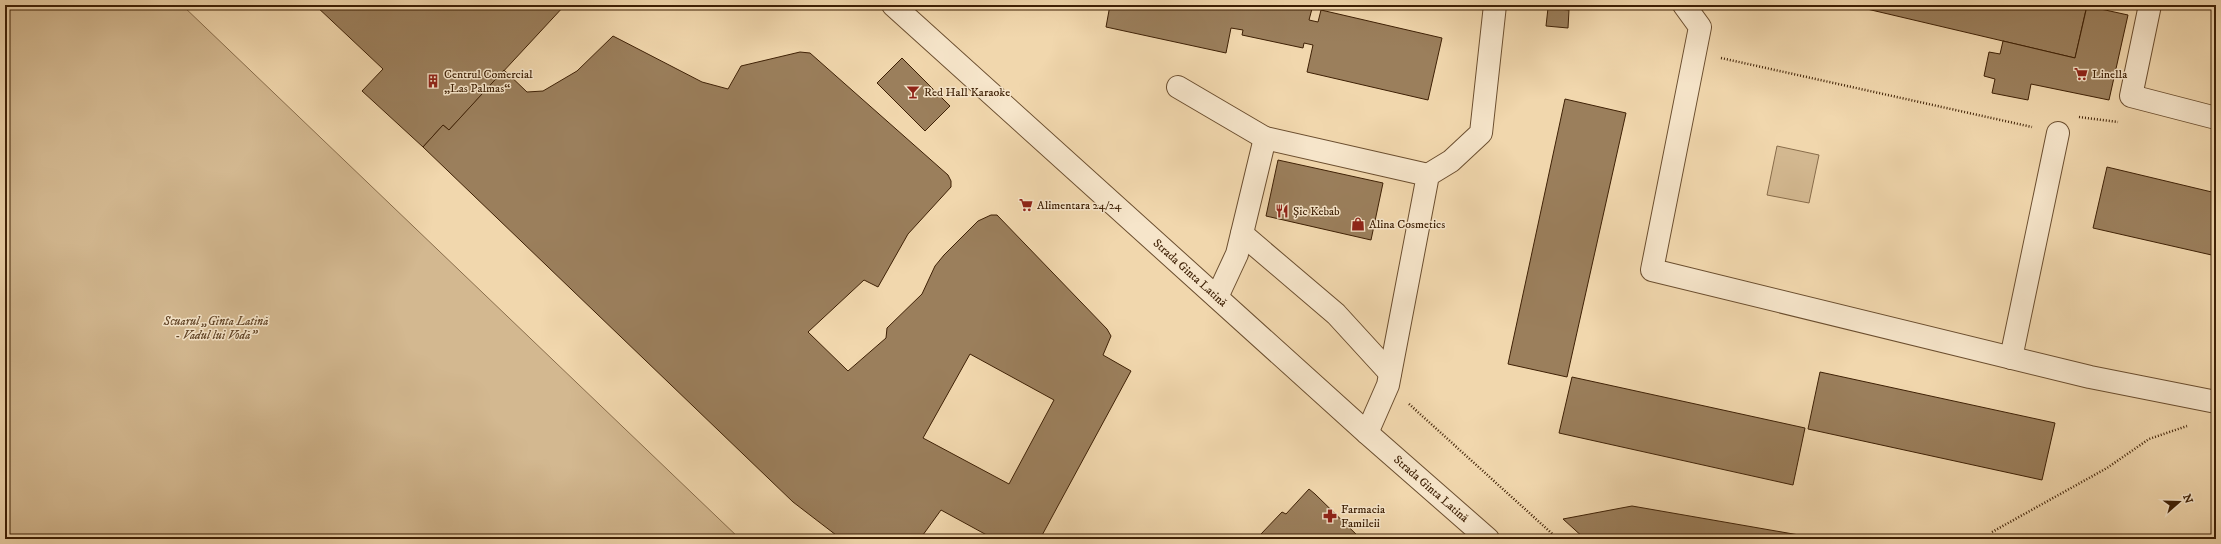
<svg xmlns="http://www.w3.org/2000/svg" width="2221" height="544" font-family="'IM FELL DW Pica',serif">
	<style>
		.green { fill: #d3b890; stroke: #886c4a }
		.building { fill: #9b7f5c; stroke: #3e2005; fill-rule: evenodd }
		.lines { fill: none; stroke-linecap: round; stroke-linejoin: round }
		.minor-casing { stroke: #6b4e2f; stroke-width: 24 }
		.path { stroke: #3e2005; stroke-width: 2.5; stroke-dasharray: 1 2; stroke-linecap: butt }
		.minor { stroke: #f6e5ca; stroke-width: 22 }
		.labels { text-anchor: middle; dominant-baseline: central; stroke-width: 3; stroke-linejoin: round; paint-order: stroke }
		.poi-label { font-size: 12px; fill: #3e2005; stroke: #f6e5ca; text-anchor: start }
		.street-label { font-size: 12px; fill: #3e2005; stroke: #f6e5ca }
		.park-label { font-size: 12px; font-style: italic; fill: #634628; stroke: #f6e5ca }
	</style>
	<rect width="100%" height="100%" fill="#f1d7ad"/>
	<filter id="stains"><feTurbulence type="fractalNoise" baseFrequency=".005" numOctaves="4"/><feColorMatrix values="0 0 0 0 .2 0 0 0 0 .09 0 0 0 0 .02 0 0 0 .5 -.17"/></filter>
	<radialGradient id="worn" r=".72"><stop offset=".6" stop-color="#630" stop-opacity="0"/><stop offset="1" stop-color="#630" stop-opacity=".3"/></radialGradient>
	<g class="green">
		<polygon points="5,5 182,5 740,539 5,539"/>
		<polygon points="1777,146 1819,155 1809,203 1767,195"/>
	</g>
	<g class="building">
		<polygon points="315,5 565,5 449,130 443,125 423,147 362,91 383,69"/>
		<polygon points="1110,5 1313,5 1309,20 1318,22 1321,10 1442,38 1428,100 1307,72 1313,45 1304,43 1303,48 1242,35 1243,30 1231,28 1226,53 1106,27"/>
		<polygon points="1850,5 2087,5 2075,58"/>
		<polygon points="2087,6 2128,15 2109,100 2031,84 2028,100 1992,93 1995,79 1984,76 1989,52 2000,54 2003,41 2075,58"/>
		<polygon points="1548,8 1569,10 1568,28 1546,26"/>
		<path d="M613 36 702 82 728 89 741 66 800 52 810 53 948 175 951 181V187L908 234 878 287 864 280 808 332 848 371 886 338 887 328 922 294 935 266 944 255 978 221 991 215H997L1107 329 1111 336 1103 355 1131 371 1040 539H994L941 510 920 539H856L836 535 793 502 423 147 443 125 449 130 504 70 527 92 543 91 577 71ZM970 354 1054 400 1009 484 923 438Z"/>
		<polygon points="902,58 950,106 925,131 877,83"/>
		<polygon points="1565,99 1626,113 1567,377 1508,364"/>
		<polygon points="1278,160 1383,183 1371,240 1266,216"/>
		<polygon points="2107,167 2216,193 2216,256 2093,228"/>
		<polygon points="1820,372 2055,423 2042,480 1808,429"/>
		<polygon points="1572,377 1805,428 1793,485 1559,433"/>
		<polygon points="1309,489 1315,494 1361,539 1263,539 1261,534 1282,512 1286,514"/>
		<polygon points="1632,506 1822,539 1585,539 1563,519"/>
	</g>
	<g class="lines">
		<g class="minor-casing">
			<g id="minor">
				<polyline points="893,5 1367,433 1488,539"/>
				<polyline points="1684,5 1700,27 1652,270 2090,377 2216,402"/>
				<polyline points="2150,5 2131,96 2216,118"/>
				<polyline points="1178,87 1265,138"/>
				<polyline points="1242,234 1336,314 1390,373"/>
				<polyline points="1217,297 1237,254 1265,138 1428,175"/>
				<polyline points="2011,358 2058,133"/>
				<polyline points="1367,433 1388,385 1428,175 1451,161 1481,133 1495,5"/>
			</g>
		</g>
		<g class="path">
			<polyline points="1721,58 2032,127"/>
			<polyline points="2079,117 2118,122"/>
			<polyline points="1409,404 1558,539"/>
			<polyline points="1992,532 2107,468 2149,439 2187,426"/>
		</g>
		<use href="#minor" class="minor"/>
	</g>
	<defs>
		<g id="supermarket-bare" transform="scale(1.08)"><path d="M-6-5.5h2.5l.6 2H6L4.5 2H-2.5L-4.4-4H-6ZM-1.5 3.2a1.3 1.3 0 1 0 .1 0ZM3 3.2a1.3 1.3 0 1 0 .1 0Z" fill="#8f2418" stroke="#f6e5ca" stroke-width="2.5" paint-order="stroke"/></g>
		<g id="building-bare" transform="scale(1.08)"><path d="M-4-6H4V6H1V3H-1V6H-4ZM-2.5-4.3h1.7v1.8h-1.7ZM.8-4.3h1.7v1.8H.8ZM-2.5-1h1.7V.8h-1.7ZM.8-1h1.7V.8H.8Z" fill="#8f2418" stroke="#f6e5ca" stroke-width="2.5" paint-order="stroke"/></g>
		<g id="bar-bare" transform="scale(1.08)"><path d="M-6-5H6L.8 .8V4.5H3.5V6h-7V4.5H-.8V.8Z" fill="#8f2418" stroke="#f6e5ca" stroke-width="2.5" paint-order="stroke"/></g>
		<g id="restaurant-bare" transform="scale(1.08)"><path d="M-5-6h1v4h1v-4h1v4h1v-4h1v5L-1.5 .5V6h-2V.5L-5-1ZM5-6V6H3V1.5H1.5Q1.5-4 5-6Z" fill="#8f2418" stroke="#f6e5ca" stroke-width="2.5" paint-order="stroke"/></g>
		<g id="shop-bare" transform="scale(1.08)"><path d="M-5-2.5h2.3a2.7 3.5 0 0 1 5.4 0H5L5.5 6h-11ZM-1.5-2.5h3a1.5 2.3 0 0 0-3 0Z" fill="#8f2418" stroke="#f6e5ca" stroke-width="2.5" paint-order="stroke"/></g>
		<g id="pharmacy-bare" transform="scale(1.08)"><path d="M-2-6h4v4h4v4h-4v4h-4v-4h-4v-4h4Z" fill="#8f2418" stroke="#f6e5ca" stroke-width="2.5" paint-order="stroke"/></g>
	</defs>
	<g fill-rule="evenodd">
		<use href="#supermarket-bare" x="2081" y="74"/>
		<use href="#building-bare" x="433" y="81"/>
		<use href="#bar-bare" x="913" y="92"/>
		<use href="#supermarket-bare" x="1026" y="205"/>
		<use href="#restaurant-bare" x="1282" y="211"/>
		<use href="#shop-bare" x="1358" y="224"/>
		<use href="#pharmacy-bare" x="1330" y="516"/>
	</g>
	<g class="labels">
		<g class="poi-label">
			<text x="444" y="74">Centrul Comercial<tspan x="444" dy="14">„Las Palmas“</tspan></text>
			<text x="2092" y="74">Linella</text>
			<text x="924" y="92">Red Hall Karaoke</text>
			<text x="1037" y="205">Alimentara 24/24</text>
			<text x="1293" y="211">Șic Kebab</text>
			<text x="1369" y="224">Alina Cosmetics</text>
			<text x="1341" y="509">Farmacia<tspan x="1341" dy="14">Famileii</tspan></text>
		</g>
		<g class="street-label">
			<text transform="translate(1190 273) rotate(42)">Strada Ginta Latină</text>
			<text transform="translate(1431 489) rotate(41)">Strada Ginta Latină</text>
		</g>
		<g class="park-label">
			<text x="216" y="321">Scuarul „Ginta Latină<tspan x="216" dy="14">- Vadul lui Vodă”</tspan></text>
		</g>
	</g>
	<rect width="2221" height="544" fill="none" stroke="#f1d7ad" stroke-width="20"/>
	<rect x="6" y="6" width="2209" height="532" fill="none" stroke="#3e2005" stroke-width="2"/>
	<rect x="10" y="10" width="2201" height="524" fill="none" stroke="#3e2005"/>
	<g transform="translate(2179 502) rotate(70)" stroke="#f6e5ca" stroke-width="3" paint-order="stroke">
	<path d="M0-3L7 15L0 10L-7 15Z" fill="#3e2005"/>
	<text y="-6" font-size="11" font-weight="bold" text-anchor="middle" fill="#3e2005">N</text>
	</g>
	<rect width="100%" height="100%" filter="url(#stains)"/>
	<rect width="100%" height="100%" fill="url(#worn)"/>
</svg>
